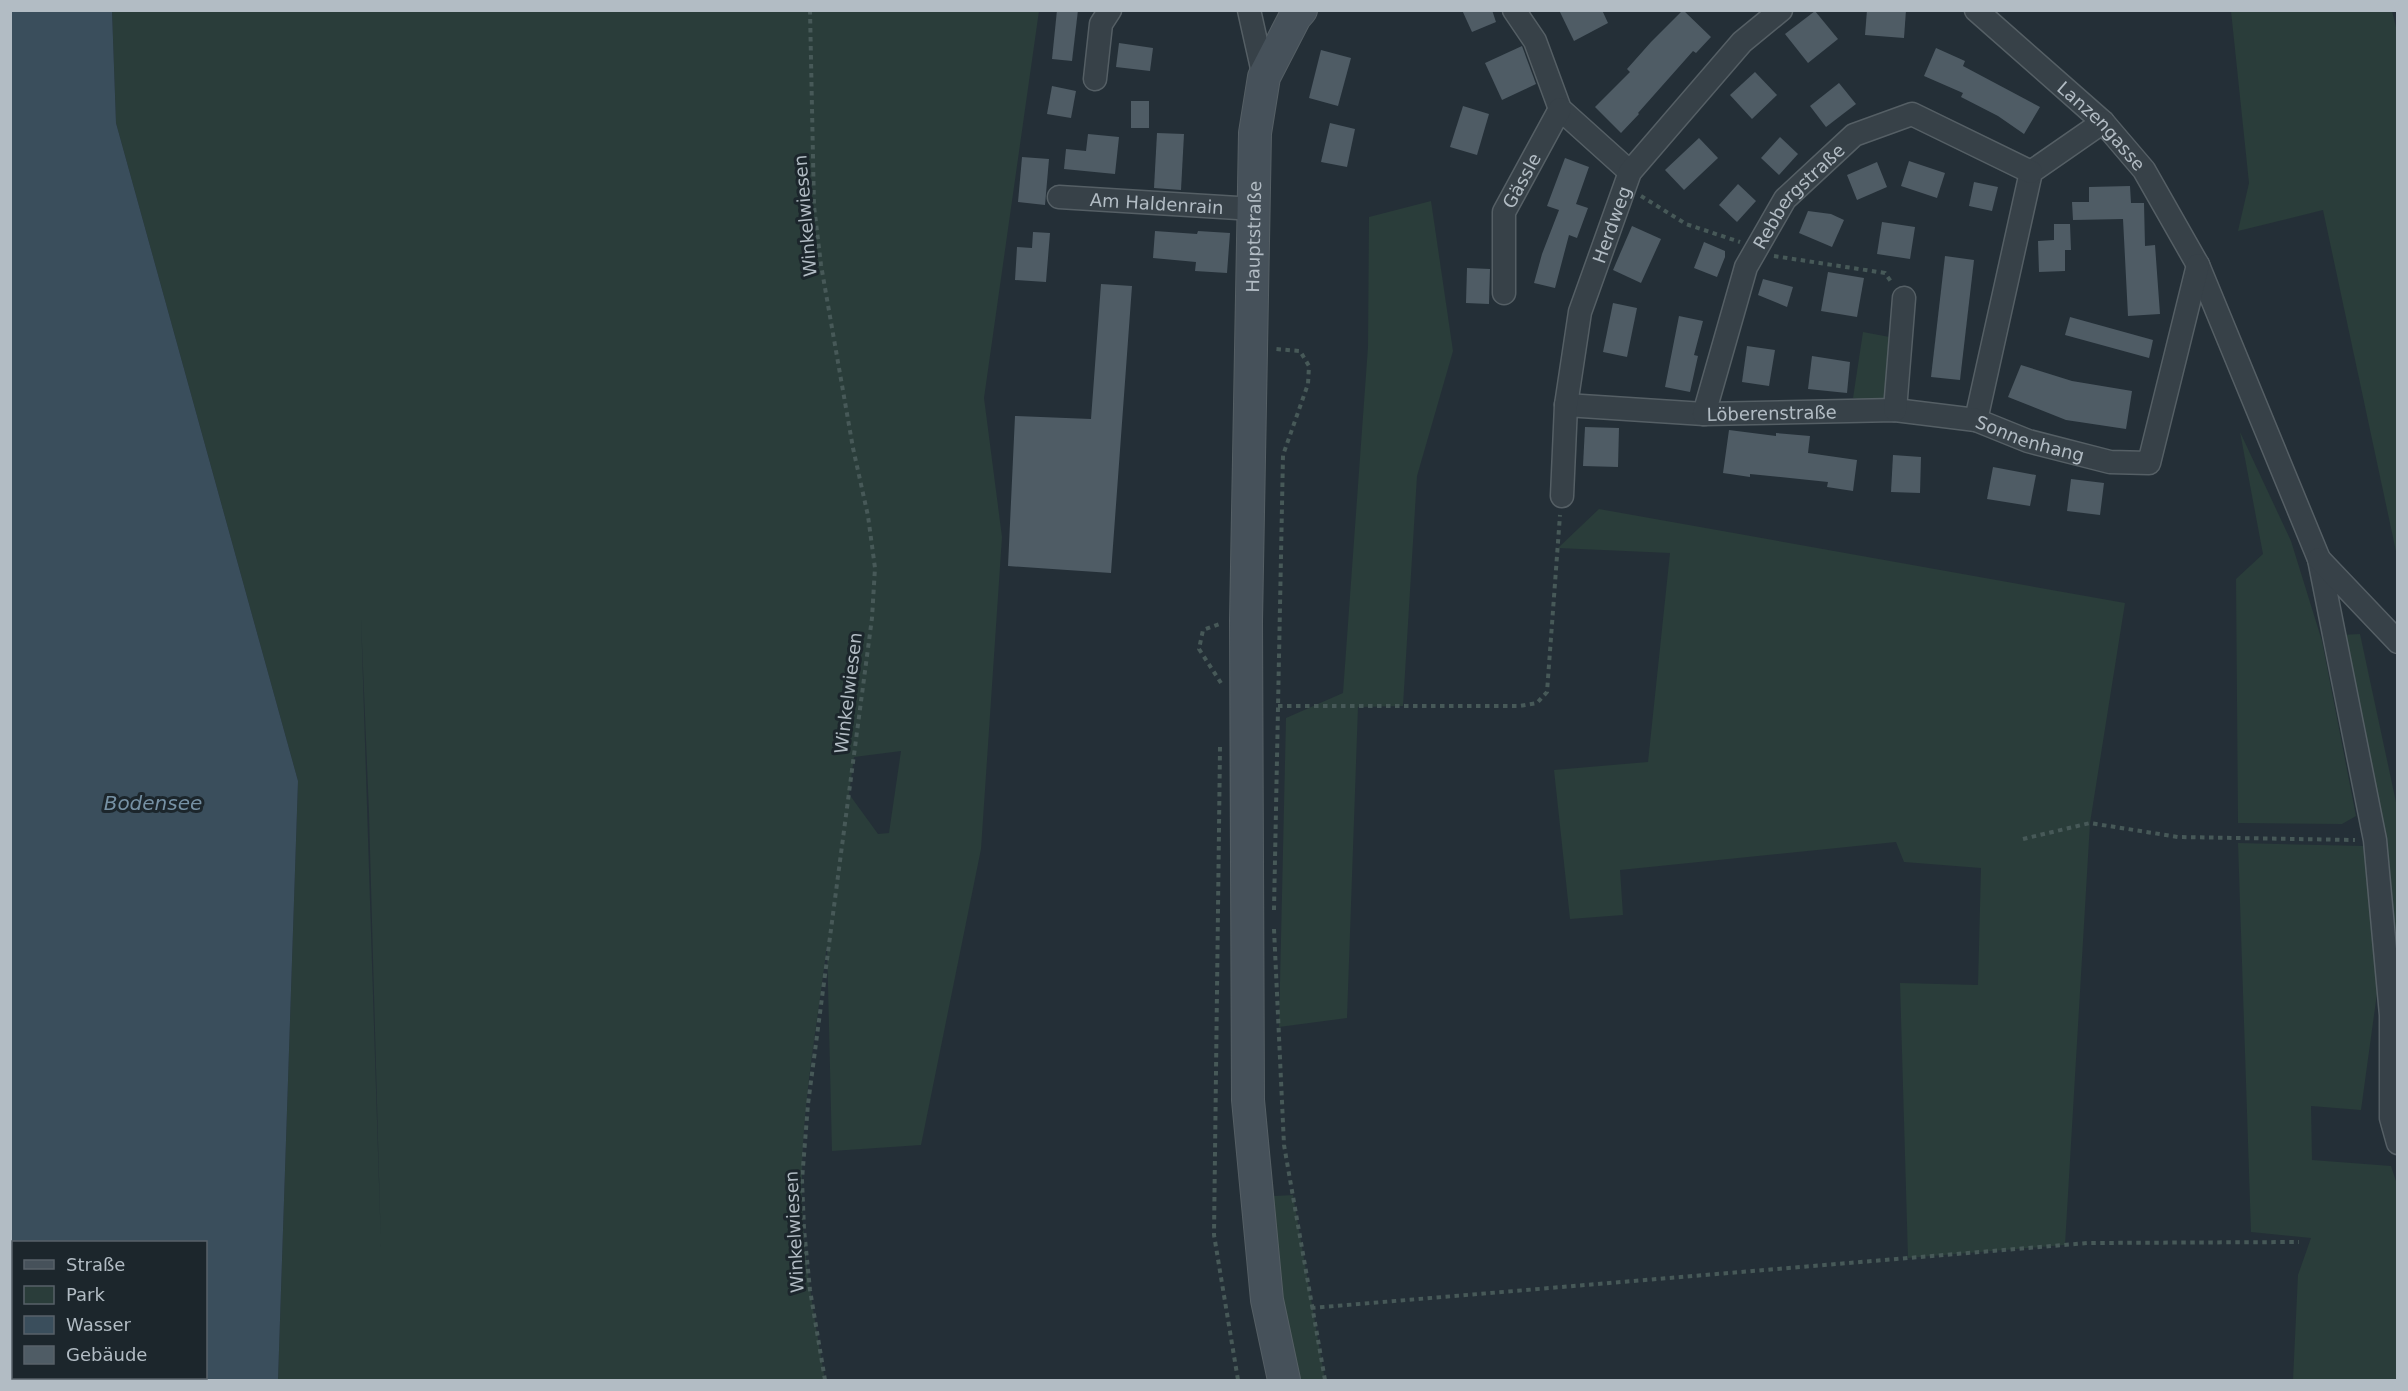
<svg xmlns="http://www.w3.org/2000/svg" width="2408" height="1391" font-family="'DejaVu Sans',sans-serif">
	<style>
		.green { fill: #2a3d3a; fill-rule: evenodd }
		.water { fill: #3a4e5c; fill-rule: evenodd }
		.building { fill: #4f5c65 }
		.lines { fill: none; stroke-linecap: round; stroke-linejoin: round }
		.street-casing { stroke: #555f65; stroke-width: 25 }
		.secondary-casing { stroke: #555f65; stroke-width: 34 }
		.path { stroke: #475958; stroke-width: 4; stroke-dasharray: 4.5 4.5; stroke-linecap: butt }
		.street { stroke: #374148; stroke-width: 22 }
		.secondary { stroke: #46515a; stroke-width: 32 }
		.labels { text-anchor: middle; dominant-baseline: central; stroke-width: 6; stroke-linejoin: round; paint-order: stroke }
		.street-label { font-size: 18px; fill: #b2bcc4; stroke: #1c262c }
		.water-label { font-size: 20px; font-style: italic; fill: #7691a4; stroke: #1c262c }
	</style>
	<rect width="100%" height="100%" fill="#242f37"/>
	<g class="green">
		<path d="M112 11H1039L984 398 1002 537 981 849 921 1145 832 1151 827 944C818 1022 802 1102 802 1181 801 1248 814 1315 825 1380H278L298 781 116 123ZM361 618 369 813 381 1248V1247ZM901 751 889 833 878 834 849 794 854 757Z"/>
		<polygon points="2231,11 2392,11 2398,35 2397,556 2323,210 2238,231 2249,183"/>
		<polygon points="1431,201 1453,351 1417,476 1403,706 1358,707 1347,1018 1279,1027 1286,718 1343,693 1368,347 1369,217"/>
		<polygon points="1863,332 1895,338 1890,404 1853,398"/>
		<polygon points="2240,432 2291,541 2322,641 2356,816 2342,824 2238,823 2236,579 2263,554"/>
		<polygon points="1599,509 2125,603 2090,823 2065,1245 1908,1258 1900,983 1978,985 1981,868 1904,862 1896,842 1620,870 1623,915 1570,919 1554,770 1648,762 1670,553 1558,548"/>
		<polygon points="2360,634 2396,802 2397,991 2341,635"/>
		<polygon points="2238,843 2364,846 2370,859 2378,986 2361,1110 2311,1106 2312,1160 2391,1166 2398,1187 2397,1380 2293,1380 2298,1275 2311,1238 2251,1232"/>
		<polygon points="1293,1195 1325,1380 1284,1380 1257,1197"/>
	</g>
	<path class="water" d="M10 11H112L116 123 298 781 278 1380H11ZM14 1242H206V1378H14Z"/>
	<g class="building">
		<polygon points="1057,10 1078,10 1072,61 1052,59"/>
		<polygon points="1462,10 1492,10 1496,22 1472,32"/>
		<polygon points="1559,10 1602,10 1608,23 1574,41"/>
		<polygon points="1683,10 1711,37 1696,53 1693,51 1638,113 1639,114 1621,133 1595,107 1630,72 1627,69 1651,42"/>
		<polygon points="1867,10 1906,10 1904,38 1865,35"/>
		<polygon points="1815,11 1838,39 1808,63 1785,34"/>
		<polygon points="1119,43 1153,48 1150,71 1116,67"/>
		<polygon points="1522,46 1536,84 1502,100 1485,63"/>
		<polygon points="1936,48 1965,61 1963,66 2040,107 2024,134 1998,116 1961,97 1963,93 1924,76"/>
		<polygon points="1321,50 1351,58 1338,106 1309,98"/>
		<polygon points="1755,72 1777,95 1752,119 1730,95"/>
		<polygon points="1839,83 1856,104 1826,127 1810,106"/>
		<polygon points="1052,86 1076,91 1071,118 1047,114"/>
		<rect x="1131" y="101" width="18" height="27"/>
		<polygon points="1463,106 1489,114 1477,155 1450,147"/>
		<polygon points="1330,123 1355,129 1347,167 1321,162"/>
		<polygon points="1157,133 1184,134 1181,190 1154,188"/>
		<polygon points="1088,134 1119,137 1115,174 1064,169 1066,149 1086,151"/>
		<polygon points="1780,137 1798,154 1779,175 1761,158"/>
		<polygon points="1699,138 1718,158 1684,190 1665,170"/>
		<polygon points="1022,157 1049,159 1045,205 1018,202"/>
		<polygon points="1565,158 1589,167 1576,204 1588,208 1577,238 1569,235 1555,288 1534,283 1542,254 1559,210 1547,206"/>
		<polygon points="1909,161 1945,173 1937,198 1901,186"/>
		<polygon points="1877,162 1887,187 1857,200 1847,175"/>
		<polygon points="1974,182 1998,187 1992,211 1969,206"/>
		<polygon points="1738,184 1756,201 1737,222 1719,205"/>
		<polygon points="2130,186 2131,203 2144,203 2145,246 2155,245 2160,314 2128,316 2123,219 2073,220 2072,202 2089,202 2089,187"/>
		<polygon points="1808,211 1831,214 1844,220 1832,247 1799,233"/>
		<polygon points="1882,222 1915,227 1910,259 1877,254"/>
		<polygon points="2054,224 2070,224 2071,250 2065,250 2065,271 2039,272 2038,241 2054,240"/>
		<polygon points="1632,226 1661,239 1641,283 1613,270"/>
		<polygon points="1155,231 1197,234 1198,231 1230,233 1227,273 1195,271 1196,262 1153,258"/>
		<polygon points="1033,232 1050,233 1046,282 1015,280 1017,247 1032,248"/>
		<polygon points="1704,242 1725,251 1725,257 1717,277 1694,268"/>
		<polygon points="1945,256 1974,260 1960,380 1931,377"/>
		<polygon points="1467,268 1490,269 1489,304 1466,303"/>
		<polygon points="1828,272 1864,278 1857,317 1821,311"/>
		<polygon points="1763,279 1793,287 1787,307 1758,295"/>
		<polygon points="1101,284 1132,286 1111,573 1008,566 1015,416 1091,419"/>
		<polygon points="1613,303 1637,308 1627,357 1603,352"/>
		<polygon points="1679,316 1703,321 1694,355 1698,356 1690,392 1665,387"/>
		<polygon points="2070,317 2153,340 2149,358 2065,335"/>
		<polygon points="1747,346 1775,350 1769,386 1742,382"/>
		<polygon points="1812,356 1850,362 1847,393 1808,389"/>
		<polygon points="2021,365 2072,381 2132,391 2126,429 2066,420 2008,397"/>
		<polygon points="1585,427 1619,428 1618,467 1583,466"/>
		<polygon points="1729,430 1776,436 1776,433 1810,436 1808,453 1857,460 1853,491 1827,487 1828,482 1750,474 1750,477 1723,473"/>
		<polygon points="1893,455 1921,457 1920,493 1891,492"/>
		<polygon points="1993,467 2036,475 2030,506 1987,499"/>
		<polygon points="2071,479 2104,483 2100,515 2067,511"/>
	</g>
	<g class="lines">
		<g class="street-casing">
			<g id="street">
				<polyline points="1249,10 1264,77"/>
				<polyline points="1514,10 1535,41 1560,109 1630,172"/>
				<path id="s1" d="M1976 10 2103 122 2144 170 2198 265 2319 559 2375 840 2391 1015V1118L2398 1143"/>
				<polyline points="1095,79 1101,24 1110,10"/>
				<path id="s2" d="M2103 122 2031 172 1976 420 2028 441 2110 462 2149 463 2198 265"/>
				<path id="s3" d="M1059 197 1254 209"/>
				<path id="s4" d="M1504 293V212L1560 109"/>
				<path id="s5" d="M1566 405 1704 414 1895 410 1976 420"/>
				<polyline points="1895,410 1904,298"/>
				<path id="s6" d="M1704 414 1746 267 1785 199 1854 135 1912 114 2031 172"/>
				<path id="s7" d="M1562 496 1566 405 1580 312 1630 172 1742 42 1781 10"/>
				<polyline points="2319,559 2398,642"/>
			</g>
		</g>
		<g class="secondary-casing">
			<g id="secondary">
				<path id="s8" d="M1284 1380 1267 1300 1248 1100 1246 621 1255 133 1264 77 1295 17 1301 10"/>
			</g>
		</g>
		<g class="path">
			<polyline points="810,10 814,206 821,265 853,448 868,516 875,568 872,618 808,1104 802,1180 804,1229 810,1290 825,1380"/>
			<polyline points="1641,196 1686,224 1740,242"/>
			<polyline points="1774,256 1885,273 1892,283"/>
			<polyline points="1221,683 1199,649 1203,630 1222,623"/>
			<polyline points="1278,706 1519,706 1537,703 1547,692 1560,515"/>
			<polyline points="1220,747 1214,1235 1238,1380"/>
			<polyline points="2023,839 2090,823 2178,837 2355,840"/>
			<polyline points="1274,910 1283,455 1308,384 1309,366 1300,351 1276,349"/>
			<polyline points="1274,929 1284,1145 1325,1380"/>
			<polyline points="1311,1308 2088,1243 2299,1242"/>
		</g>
		<use href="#street" class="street"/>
		<use href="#secondary" class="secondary"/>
	</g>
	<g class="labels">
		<g class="street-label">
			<text stroke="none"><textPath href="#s1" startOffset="171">Lanzengasse</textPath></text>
			<text stroke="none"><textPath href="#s4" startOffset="117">Gässle</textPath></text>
			<text stroke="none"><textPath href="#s6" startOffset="242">Rebbergstraße</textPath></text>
			<text stroke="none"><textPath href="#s3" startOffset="98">Am Haldenrain</textPath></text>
			<text transform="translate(805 216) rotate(-95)">Winkelwiesen</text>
			<text stroke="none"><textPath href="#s7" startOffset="278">Herdweg</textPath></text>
			<text stroke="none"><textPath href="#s8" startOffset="1146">Hauptstraße</textPath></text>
			<text stroke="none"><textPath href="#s5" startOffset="206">Löberenstraße</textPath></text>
			<text stroke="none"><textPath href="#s2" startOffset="399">Sonnenhang</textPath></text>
			<text transform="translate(848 693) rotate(-83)">Winkelwiesen</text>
			<text transform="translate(794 1232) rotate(-93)">Winkelwiesen</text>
		</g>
		<g class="water-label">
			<text x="153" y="803">Bodensee</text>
		</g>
	</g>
	<rect width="2408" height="1391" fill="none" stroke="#b2bcc4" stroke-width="24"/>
	<rect x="12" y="1241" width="195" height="138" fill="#1c262c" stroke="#586269" stroke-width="1.5"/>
	<rect x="24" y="1260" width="30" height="9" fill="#46515a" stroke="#586269" stroke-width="1.5"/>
	<text x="66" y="1271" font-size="18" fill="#b2bcc4">Straße</text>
	<rect x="24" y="1286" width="30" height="18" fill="#2a3d3a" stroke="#586269" stroke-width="1.5"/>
	<text x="66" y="1301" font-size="18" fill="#b2bcc4">Park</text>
	<rect x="24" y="1316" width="30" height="18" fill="#3a4e5c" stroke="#586269" stroke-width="1.5"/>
	<text x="66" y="1331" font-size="18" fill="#b2bcc4">Wasser</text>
	<rect x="24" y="1346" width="30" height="18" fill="#4f5c65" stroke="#586269" stroke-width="1.5"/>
	<text x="66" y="1361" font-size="18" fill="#b2bcc4">Gebäude</text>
</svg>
